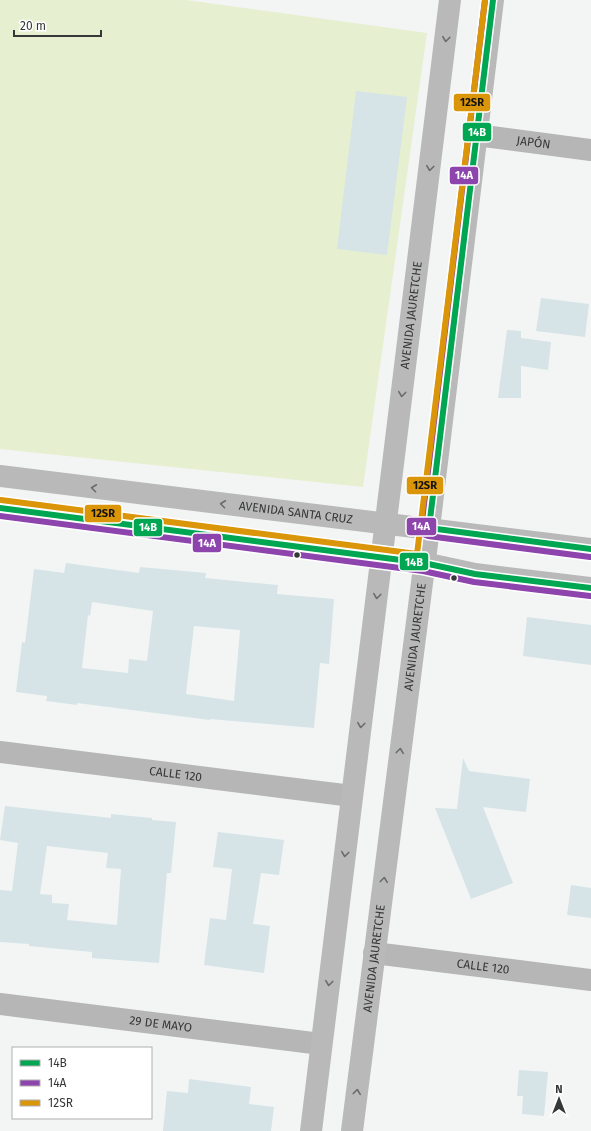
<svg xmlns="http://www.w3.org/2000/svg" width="591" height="1131" font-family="'Fira Sans',sans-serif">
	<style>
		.park { fill: #e6efd0 }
		.building { fill: #d6e4e7; fill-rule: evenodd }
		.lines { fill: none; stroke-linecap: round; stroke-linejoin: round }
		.minor { stroke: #b5b6b5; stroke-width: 22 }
		.major { stroke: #b8b9b8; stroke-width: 22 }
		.bus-1-casing { stroke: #fff; stroke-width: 9 }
		.bus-2-casing { stroke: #fff; stroke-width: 9 }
		.bus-3-casing { stroke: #fff; stroke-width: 9 }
		.bus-1 { stroke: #00a651; stroke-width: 6 }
		.bus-2 { stroke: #8e44ad; stroke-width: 6 }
		.bus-3 { stroke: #da9508; stroke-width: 6 }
		.oneway { stroke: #6a6b6b }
		.bus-dot { fill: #363737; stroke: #fff; stroke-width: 1.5 }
		.labels { text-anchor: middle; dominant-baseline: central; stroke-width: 3; stroke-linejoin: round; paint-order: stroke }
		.street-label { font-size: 12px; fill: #363737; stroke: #fff }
		.line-badge { stroke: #fff; stroke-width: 1.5 }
		.badge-label { font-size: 11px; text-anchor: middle; font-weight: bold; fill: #fff }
		.pale-badge-label { font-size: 11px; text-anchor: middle; font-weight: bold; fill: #111 }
	</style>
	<rect width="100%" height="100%" fill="#f3f5f4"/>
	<polygon class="park" points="0,0 186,0 427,33 363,487 0,449"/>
	<g class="building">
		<polygon points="356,91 407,97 387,255 337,249"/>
		<polygon points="541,298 589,304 585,337 536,331"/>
		<polygon points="507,330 521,331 521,338 551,342 548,370 521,366 521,398 498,398"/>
		<path d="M66 563 139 573 140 567 206 573 205 578 278 585 277 594 334 599 329 664 320 663 314 728 210 719V720L77 703V705L46 701 47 696 16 692 22 642 25 643 34 569 64 573ZM92 602 153 611 147 661 129 659 128 673 82 668 88 615 90 616ZM194 626 240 630 234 701 186 694Z"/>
		<polygon points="527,617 591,625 591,665 523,656"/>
		<polygon points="463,758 469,771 530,779 526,812 483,807 513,883 471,899 435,808 457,809"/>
		<path d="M5 806 111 818V814L152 818V820L176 822 171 873H167L159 963 92 958V952L29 946V944L0 942V890L12 891 18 843 0 840ZM47 846 108 853 106 868 121 869 117 925 67 920 69 904 52 903V895L40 894Z"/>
		<polygon points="218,832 284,840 279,875 261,873 253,924 270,926 264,973 204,965 210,918 226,920 232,869 213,867"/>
		<polygon points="571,885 591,888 591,918 567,915"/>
		<polygon points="519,1070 548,1072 544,1116 522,1114 523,1096 517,1096"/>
		<polygon points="189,1079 251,1087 249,1104 274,1107 271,1131 163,1131 167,1091 188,1093"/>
	</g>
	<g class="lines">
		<g class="minor">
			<path id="s1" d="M476 135 591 150"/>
			<path id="s2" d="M0 752 352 796"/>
			<path id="s3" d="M374 953 591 980"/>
			<path id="s4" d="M0 1004 321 1044"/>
		</g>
		<g class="major">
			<path id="s5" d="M0 476 591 549"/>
			<polyline points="0,508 424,563 475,574 591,588"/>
			<path id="s6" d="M311 1131 450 0"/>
			<path id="s7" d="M352 1131 429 528 493 0"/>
		</g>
		<g class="bus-1-casing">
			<g id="bus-1">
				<polyline points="0,508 424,563 475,574 591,588"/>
				<polyline points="429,528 493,0"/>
				<polyline points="429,528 591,549"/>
			</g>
		</g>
		<g class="bus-2-casing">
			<g id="bus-2">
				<polyline points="485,0 421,529 423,534 428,536 590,557"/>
				<polyline points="0,516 423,571 474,582 590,596"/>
			</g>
		</g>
		<g class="bus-3-casing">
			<polyline id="bus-3" points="1,500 417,554 485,0"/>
		</g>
		<use href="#bus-1" class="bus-1"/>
		<use href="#bus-2" class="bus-2"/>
		<use href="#bus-3" class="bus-3"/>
	</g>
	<defs><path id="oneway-chevron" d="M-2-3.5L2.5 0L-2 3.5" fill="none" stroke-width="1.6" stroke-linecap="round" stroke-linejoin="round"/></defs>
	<g class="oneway">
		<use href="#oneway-chevron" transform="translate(446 39) rotate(97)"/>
		<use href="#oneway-chevron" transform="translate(430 168) rotate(97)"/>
		<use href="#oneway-chevron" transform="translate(402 394) rotate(97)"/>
		<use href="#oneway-chevron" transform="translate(94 488) rotate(-173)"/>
		<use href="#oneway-chevron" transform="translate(223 504) rotate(-173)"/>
		<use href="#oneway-chevron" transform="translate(377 596) rotate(97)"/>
		<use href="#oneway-chevron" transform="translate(361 725) rotate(97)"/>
		<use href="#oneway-chevron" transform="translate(400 751) rotate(-83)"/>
		<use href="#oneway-chevron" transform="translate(345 854) rotate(97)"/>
		<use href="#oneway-chevron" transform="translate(384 880) rotate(-83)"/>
		<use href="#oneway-chevron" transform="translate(329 983) rotate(97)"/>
		<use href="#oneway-chevron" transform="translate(357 1092) rotate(-83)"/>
	</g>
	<g class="bus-dot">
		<circle cx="297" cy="555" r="3.5"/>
		<circle cx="454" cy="578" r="3.5"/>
	</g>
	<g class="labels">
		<g class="street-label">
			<text stroke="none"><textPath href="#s1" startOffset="58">JAPÓN</textPath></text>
			<text stroke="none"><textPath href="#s6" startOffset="822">AVENIDA JAURETCHE</textPath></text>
			<text stroke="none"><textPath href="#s5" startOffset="298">AVENIDA SANTA CRUZ</textPath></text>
			<text stroke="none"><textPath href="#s7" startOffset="498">AVENIDA JAURETCHE</textPath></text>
			<text stroke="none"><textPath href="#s2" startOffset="177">CALLE 120</textPath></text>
			<text stroke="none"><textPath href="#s7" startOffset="174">AVENIDA JAURETCHE</textPath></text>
			<text stroke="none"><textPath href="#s3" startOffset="110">CALLE 120</textPath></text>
			<text stroke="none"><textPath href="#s4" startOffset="162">29 DE MAYO</textPath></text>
		</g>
	</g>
	<g class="line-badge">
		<rect x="453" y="93" width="38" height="19" rx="4" fill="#da9508"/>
		<rect x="462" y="122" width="30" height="20" rx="4" fill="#00a651"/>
		<rect x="449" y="166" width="30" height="19" rx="4" fill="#8e44ad"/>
		<rect x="406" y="476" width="38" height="19" rx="4" fill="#da9508"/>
		<rect x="84" y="504" width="38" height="19" rx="4" fill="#da9508"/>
		<rect x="406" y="517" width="31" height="19" rx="4" fill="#8e44ad"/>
		<rect x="133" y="518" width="30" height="19" rx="4" fill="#00a651"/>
		<rect x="192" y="533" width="30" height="20" rx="4" fill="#8e44ad"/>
		<rect x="399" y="552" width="30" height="19" rx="4" fill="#00a651"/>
	</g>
	<g class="badge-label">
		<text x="477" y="136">14B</text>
		<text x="464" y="179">14A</text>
		<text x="421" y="530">14A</text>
		<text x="148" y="531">14B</text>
		<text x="207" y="547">14A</text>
		<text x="414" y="566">14B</text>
	</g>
	<g class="pale-badge-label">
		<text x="472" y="106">12SR</text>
		<text x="425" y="489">12SR</text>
		<text x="103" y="517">12SR</text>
	</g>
	<rect x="12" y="1047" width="140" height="72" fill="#ffffff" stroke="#afafaf"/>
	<rect x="20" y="1060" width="20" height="6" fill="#00a651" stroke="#afafaf"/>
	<text x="48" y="1067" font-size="12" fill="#363737">14B</text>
	<rect x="20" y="1080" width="20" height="6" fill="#8e44ad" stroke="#afafaf"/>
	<text x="48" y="1087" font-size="12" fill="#363737">14A</text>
	<rect x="20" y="1100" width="20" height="6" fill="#da9508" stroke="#afafaf"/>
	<text x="48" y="1107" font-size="12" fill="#363737">12SR</text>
	<g transform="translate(559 1099)" stroke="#ffffff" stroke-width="3" paint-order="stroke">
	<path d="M0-3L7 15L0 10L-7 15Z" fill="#363737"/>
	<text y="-6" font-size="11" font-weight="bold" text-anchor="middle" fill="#363737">N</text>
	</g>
	<path d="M14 30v6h87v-6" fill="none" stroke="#363737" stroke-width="2"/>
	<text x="20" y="30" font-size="12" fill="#363737" stroke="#ffffff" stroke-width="3" paint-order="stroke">20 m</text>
</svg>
